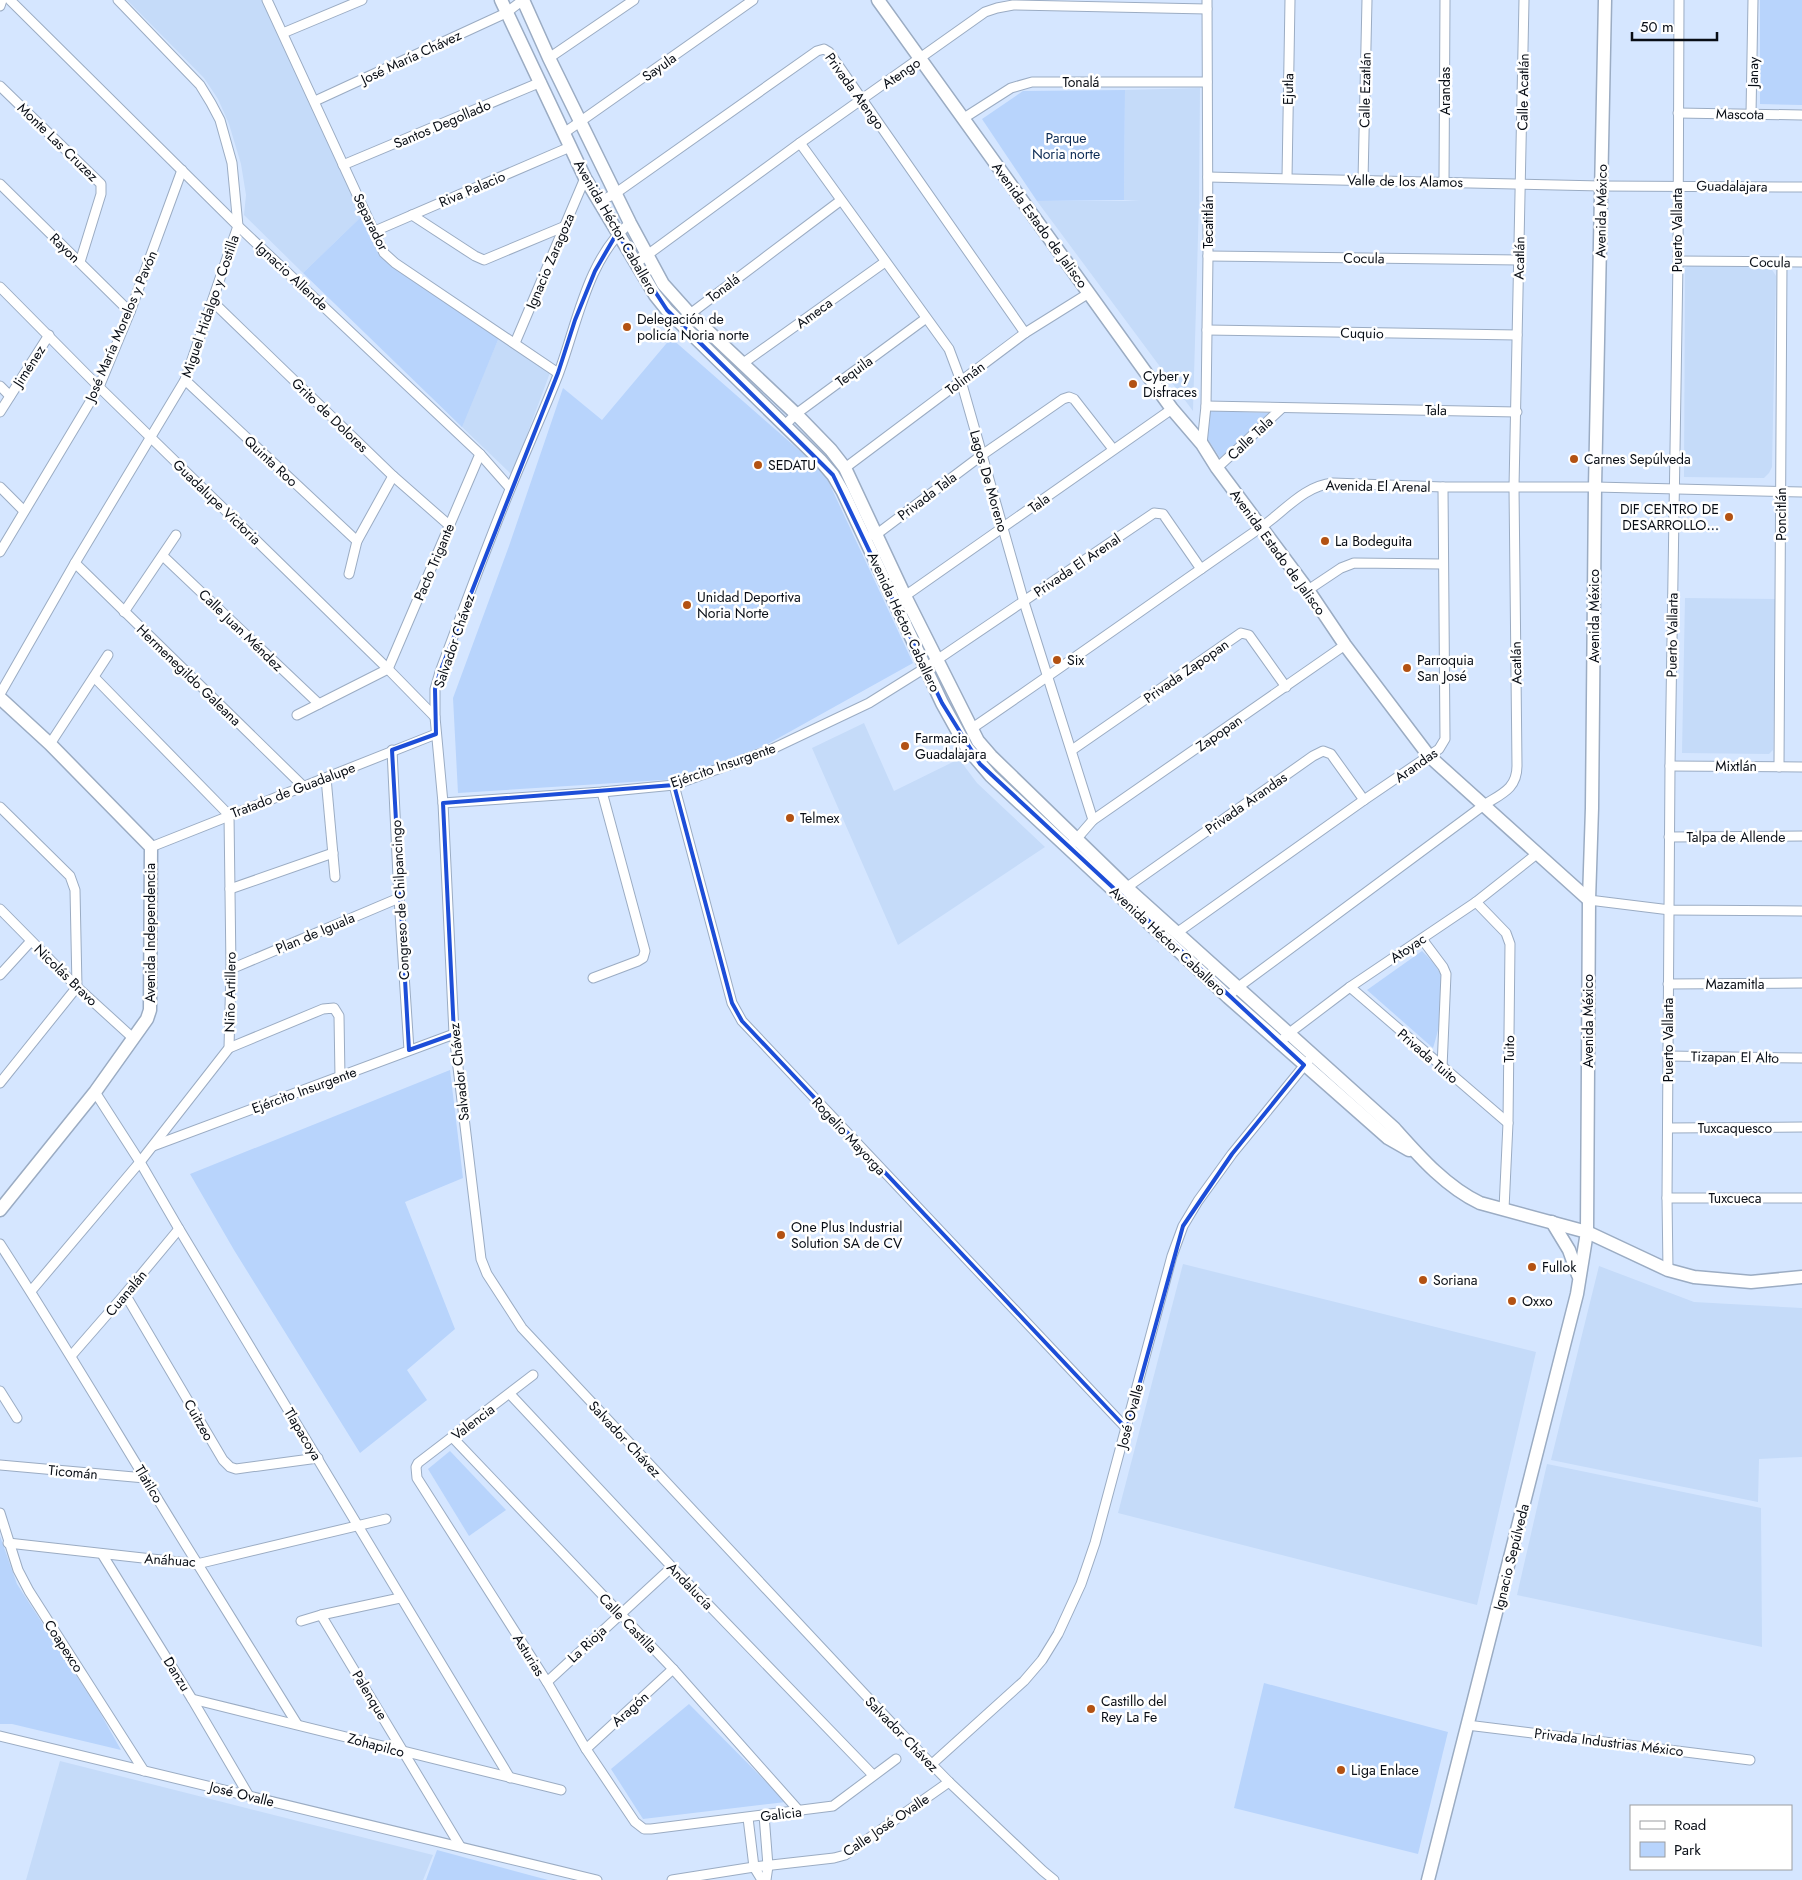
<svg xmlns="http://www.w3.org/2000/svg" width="1802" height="1880" font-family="Jost,sans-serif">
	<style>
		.built { fill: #c5dbf9 }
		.green { fill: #b8d4fc }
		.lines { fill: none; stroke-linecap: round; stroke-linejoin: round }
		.street-casing { stroke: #9bacc3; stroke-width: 11 }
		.secondary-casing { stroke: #9bacc3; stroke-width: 15 }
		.street { stroke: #fff; stroke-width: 9 }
		.secondary { stroke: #fff; stroke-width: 12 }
		.marked { fill: none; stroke: #1d4ed8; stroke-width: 4; stroke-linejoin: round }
		.poi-dot { fill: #b35213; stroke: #fff; stroke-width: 2 }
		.labels { text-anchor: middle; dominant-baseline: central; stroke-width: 5; stroke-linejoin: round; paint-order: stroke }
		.street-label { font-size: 14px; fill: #080d15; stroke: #fff }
		.park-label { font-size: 14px; fill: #0a2953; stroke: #fff }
		.poi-label { font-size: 14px; fill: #080d15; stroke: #fff; text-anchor: start }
	</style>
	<rect width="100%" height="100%" fill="#d5e6ff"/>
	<g class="built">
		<polygon points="127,0 264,0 362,216 303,273 244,215 246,195 241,164 229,124 218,99 204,78"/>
		<polygon points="1200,88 1199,202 1193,411 1037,201 1140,201 1124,200 1125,90"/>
		<polygon points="1691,263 1769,265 1776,276 1772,467 1769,473 1764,478 1684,477 1685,268"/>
		<polygon points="500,335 551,370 512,475 461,426"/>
		<polygon points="1685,598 1776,599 1773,750 1769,754 1682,753"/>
		<polygon points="864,723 894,791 959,759 977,783 1045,847 898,945 812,748"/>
		<polygon points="1183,1264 1536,1352 1477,1605 1118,1513"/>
		<polygon points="1599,1266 1694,1302 1802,1308 1802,1457 1759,1459 1758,1502 1551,1460"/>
		<polygon points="1547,1464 1761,1508 1762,1647 1517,1595"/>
		<polygon points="60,1761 433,1855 423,1880 26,1880"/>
	</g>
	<g class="green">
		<polygon points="1760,0 1802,0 1802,105 1760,104"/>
		<polygon points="1125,90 1124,200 1037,201 982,119 1023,91"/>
		<polygon points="362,216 380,255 500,335 462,427 303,273"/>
		<polygon points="671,338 824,472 913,663 766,745 679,779 458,793 453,698 509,546 563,388 602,420"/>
		<polygon points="1210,411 1269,413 1220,458 1207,438"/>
		<path d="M1422 951C1428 957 1436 965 1440 973 1448 992 1439 1029 1433 1048L1367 990Z"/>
		<polygon points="450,1070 463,1178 405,1202 455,1329 407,1370 427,1400 360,1453 234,1250 190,1174"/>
		<polygon points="450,1451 506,1510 469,1536 428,1469"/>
		<polygon points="0,1536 17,1584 98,1709 121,1750 12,1724 0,1724"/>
		<polygon points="1264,1683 1448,1732 1418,1854 1234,1808"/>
		<polygon points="689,1704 786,1802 643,1819 611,1769"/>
		<polygon points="437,1850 548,1880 426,1880"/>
	</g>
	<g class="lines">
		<g class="street-casing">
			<g id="street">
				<polyline points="10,0 238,226 480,454 510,488"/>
				<polyline points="267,0 384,253 395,263 558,373"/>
				<polyline points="0,6 2,0"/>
				<polyline points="283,33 362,0"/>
				<polyline points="549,58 634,0"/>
				<polyline points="0,86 101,184 101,194 80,262"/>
				<polyline points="315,101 506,13 523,0"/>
				<polyline points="1678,113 1802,115"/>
				<polyline points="1751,114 1753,0"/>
				<polyline points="964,118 1011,88 1032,82 1207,82"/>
				<polyline points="564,133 753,0"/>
				<polyline points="800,143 949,349 961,381 1024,602 1093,820"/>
				<polyline points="343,165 541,82"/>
				<polyline points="1208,177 1601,186 1802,187"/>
				<polyline points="1287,178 1290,0"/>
				<polyline points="1363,180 1367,0"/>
				<polyline points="1444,182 1445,0"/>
				<polyline points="0,184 130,312"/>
				<polyline points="599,202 616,193 817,51 824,49 829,52 1025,333"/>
				<polyline points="412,215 475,256 484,260 563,227"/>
				<path d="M630 223C587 259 577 325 558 375 543 413 526 450 511 487 486 548 463 610 440 672L435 689V717L443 803 454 1034 481 1259 487 1274 522 1328 901 1733 949 1782 1043 1871 1054 1880"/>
				<polyline points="375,231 570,147"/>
				<polyline points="1208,256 1519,260"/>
				<polyline points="1678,261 1802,262"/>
				<polyline points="635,264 800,143 985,12 997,8 1013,5 1207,9"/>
				<polyline points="0,287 99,387 388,669 435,717"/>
				<polyline points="213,302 393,476 450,526"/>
				<polyline points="686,317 840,201"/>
				<polyline points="1207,330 1517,335"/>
				<polyline points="515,343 585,178"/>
				<polyline points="742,364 885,262"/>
				<polyline points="185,380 357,541"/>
				<polyline points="0,386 10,396"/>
				<polyline points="1206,406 1517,412"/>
				<polyline points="0,412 49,335"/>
				<polyline points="785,425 796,414 925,319"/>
				<polyline points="1202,444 1206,406 1208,256 1207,0"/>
				<polyline points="845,468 1025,333 1089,293"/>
				<polyline points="1217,468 1282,408"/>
				<polyline points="0,487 24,511"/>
				<polyline points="872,535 877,534 982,455 1063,399 1069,397 1074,399 1113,449"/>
				<polyline points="0,552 99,387 130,312 182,170"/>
				<polyline points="163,556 319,704"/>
				<polyline points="75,563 304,787"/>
				<polyline points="349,574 357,541 393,476"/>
				<polyline points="1308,590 1341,568 1354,563 1442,564"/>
				<polyline points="905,596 1172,409"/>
				<polyline points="124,612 176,535"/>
				<polyline points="0,694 75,563 185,380 238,226 232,163 220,120 211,103 200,85 118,0"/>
				<polyline points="297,715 388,669 480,454"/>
				<path d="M971 729C1068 663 1163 595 1260 528 1284 512 1303 486 1333 483L1443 487H1595L1802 492"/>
				<polyline points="50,744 108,655"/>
				<polyline points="392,750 399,898 409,1050"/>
				<polyline points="1072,750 1241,633 1249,635 1286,687"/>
				<polyline points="1670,766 1802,767"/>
				<polyline points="1779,767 1782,262"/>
				<polyline points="326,778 335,877"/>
				<polyline points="674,785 732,1003 742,1021 1127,1429"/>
				<polyline points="443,803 602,792 674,785 770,750 869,703 925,668 1154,513 1163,514 1201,569"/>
				<polyline points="0,807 70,876 75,890 77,987 0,1083"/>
				<polyline points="1669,837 1802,836"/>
				<polyline points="1073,843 1093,820 1345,645"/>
				<polyline points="151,847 436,734"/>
				<polyline points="230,889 333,853"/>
				<polyline points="1123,890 1313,756 1323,751 1331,754 1364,800"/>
				<polyline points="1589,900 1670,910 1802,911"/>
				<polyline points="1476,902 1506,933 1510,944 1508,1123 1504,1209"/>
				<polyline points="0,909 77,987 134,1039"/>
				<polyline points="1178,932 1364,800 1439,749 1445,739 1443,487"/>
				<polyline points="1422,939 1443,967 1446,974 1442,1068"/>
				<polyline points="231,969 399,898"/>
				<polyline points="0,975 31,941"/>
				<polyline points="593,978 638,961 643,958 645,951 602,792"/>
				<polyline points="1668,984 1802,983"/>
				<polyline points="1350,987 1508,1123"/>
				<path d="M1228 997 1237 988 1484 805C1501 794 1517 789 1517 766L1514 487 1524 0"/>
				<polyline points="1279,1044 1288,1034 1350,987 1476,902 1538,853"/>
				<polyline points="229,1048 323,1009 334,1008 339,1016 340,1077"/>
				<polyline points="1668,1056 1802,1058"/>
				<polyline points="95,1092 140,1162 179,1229 510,1778"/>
				<polyline points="1668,1128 1802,1127"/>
				<polyline points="153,1146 454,1034"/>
				<polyline points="1667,1198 1802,1198"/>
				<path d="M0 1244C68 1349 131 1457 197 1563 230 1617 264 1670 297 1724"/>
				<polyline points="1668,1270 1667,1198 1670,766 1678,261 1679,0"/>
				<polyline points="31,1291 140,1162 229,1048 231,969 229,815 94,677"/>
				<polyline points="125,1294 223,1460 230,1467 236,1469 318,1458"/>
				<polyline points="71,1356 125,1294 179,1229"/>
				<polyline points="533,1375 418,1463 416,1467 417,1478 547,1682 586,1749 635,1822 644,1829 651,1829 833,1806 896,1759"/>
				<polyline points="0,1391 17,1418"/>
				<polyline points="510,1394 672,1567 873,1775"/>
				<polyline points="453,1438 673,1669 800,1812"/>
				<polyline points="0,1465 145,1478"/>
				<polyline points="0,1513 18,1570 29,1591 144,1771"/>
				<polyline points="8,1543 197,1564 386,1519"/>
				<polyline points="102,1554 192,1699 249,1796"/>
				<polyline points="321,1615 460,1846"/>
				<polyline points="301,1621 321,1615 400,1598"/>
				<polyline points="547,1682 672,1567"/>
				<polyline points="192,1699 561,1790"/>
				<polyline points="1467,1725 1750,1760"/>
				<polyline points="0,1736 597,1880"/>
				<polyline points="586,1749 673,1669"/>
				<polyline points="932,1764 1024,1681 1042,1660 1058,1634 1081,1584 1095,1543 1172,1256 1183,1226 1198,1201 1232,1154 1308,1061"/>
				<polyline points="764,1815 768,1866 766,1880"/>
				<polyline points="748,1818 754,1867 762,1880"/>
				<polyline points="672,1880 754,1867 834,1858 845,1855 949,1782"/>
			</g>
		</g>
		<g class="secondary-casing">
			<g id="secondary">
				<polyline points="501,0 585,178 655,295 667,310 820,460 833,475 843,492 942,703 967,748 991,776 1228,997 1388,1138 1409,1150"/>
				<path d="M523 0 549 58 630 223 663 284 689 313 796 414 831 450 845 468 905 596 978 741 991 756 1126 887 1394 1128C1419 1156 1446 1187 1480 1203L1587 1232 1668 1270 1694 1277 1751 1282 1802 1277"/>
				<polyline points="878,0 1172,409 1202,444 1217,468 1308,590 1345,645 1429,756 1589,900"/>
				<polyline points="0,698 50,744 151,847 150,1010 147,1019 95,1092 0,1210"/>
				<polyline points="1552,1222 1569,1250 1578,1275"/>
				<polyline points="1428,1880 1577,1294 1587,1232 1589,900 1592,808 1595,487 1605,0"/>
			</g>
		</g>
		<use href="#street" class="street"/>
		<use href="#secondary" class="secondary"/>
	</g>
	<path class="marked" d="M617 233 667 310 833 475 942 703 980 764 1304 1065 1232 1154 1183 1226 1127 1429 742 1021 732 1003 674 785 443 803 454 1034 409 1050 392 750 436 734 435 689 440 672 558 373 575 320 595 271Z"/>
	<g class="poi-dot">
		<circle cx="627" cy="327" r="5"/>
		<circle cx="1133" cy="384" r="5"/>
		<circle cx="1574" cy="459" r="5"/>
		<circle cx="758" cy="465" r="5"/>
		<circle cx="1729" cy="517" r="5"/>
		<circle cx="1325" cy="541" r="5"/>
		<circle cx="687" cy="605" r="5"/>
		<circle cx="1057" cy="660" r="5"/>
		<circle cx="1407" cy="668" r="5"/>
		<circle cx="905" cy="746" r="5"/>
		<circle cx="790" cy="818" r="5"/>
		<circle cx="781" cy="1235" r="5"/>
		<circle cx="1532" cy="1267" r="5"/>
		<circle cx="1423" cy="1280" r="5"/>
		<circle cx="1512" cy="1301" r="5"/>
		<circle cx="1091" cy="1709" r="5"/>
		<circle cx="1341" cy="1770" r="5"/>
	</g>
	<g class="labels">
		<g class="street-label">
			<text transform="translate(411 57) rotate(-25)">José María Chávez</text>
			<text transform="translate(659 67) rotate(-35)">Sayula</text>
			<text transform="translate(1753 72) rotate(-89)">Janay</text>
			<text transform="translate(901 73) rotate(-35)">Atengo</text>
			<text x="1081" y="82">Tonalá</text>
			<text transform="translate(1288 89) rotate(-89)">Ejutla</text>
			<text transform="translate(1365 90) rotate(-89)">Calle Ezatlán</text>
			<text transform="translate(855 91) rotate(54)">Privada Atengo</text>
			<text transform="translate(1445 91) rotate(-90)">Arandas</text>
			<text transform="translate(1523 92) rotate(-89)">Calle Acatlán</text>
			<text transform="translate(1740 114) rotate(1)">Mascota</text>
			<text transform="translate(442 124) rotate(-23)">Santos Degollado</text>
			<text transform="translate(58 142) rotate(44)">Monte Las Cruzez</text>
			<text transform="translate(1405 181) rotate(1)">Valle de los Alamos</text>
			<text transform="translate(1732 186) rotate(1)">Guadalajara</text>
			<text transform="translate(472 189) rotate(-23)">Riva Palacio</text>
			<text transform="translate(1601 211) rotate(-89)">Avenida México</text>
			<text transform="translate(371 222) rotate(64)">Separador</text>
			<text transform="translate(1208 222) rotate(-90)">Tecatitlán</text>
			<text transform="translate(1040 225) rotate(54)">Avenida Estado de Jalisco</text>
			<text transform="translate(616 227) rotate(60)">Avenida Héctor Caballero</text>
			<text transform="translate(1677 230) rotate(-90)">Puerto Vallarta</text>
			<text transform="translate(65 248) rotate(44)">Rayon</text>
			<text transform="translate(1364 258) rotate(1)">Cocula</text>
			<text transform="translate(1519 258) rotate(-89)">Acatlán</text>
			<text transform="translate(550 261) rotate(-67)">Ignacio Zaragoza</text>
			<text transform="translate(1770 262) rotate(1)">Cocula</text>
			<text transform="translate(292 276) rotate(43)">Ignacio Allende</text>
			<text transform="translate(723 288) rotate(-37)">Tonalá</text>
			<text transform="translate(210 306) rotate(-71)">Miguel Hidalgo y Costilla</text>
			<text transform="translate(814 313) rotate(-36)">Ameca</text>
			<text transform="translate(121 326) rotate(-67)">José María Morelos y Pavón</text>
			<text transform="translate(1362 333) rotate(1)">Cuquio</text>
			<text transform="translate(29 366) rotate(-57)">Jiménez</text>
			<text transform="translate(854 371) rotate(-36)">Tequila</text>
			<text transform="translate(965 378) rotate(-37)">Tolimán</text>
			<text transform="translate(1436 410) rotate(1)">Tala</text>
			<text transform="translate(330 415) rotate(44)">Grito de Dolores</text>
			<text transform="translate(1250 438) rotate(-43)">Calle Tala</text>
			<text transform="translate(271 461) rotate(43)">Quinta Roo</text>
			<text transform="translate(989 481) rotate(74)">Lagos De Moreno</text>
			<text transform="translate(1378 486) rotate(1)">Avenida El Arenal</text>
			<text transform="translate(927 496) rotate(-37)">Privada Tala</text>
			<text transform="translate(217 502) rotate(44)">Guadalupe Victoria</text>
			<text transform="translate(1039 503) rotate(-36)">Tala</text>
			<text transform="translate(1781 514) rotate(-90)">Poncitlán</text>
			<text transform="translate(1278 552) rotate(54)">Avenida Estado de Jalisco</text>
			<text transform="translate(434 562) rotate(-67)">Pacto Trigante</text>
			<text transform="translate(1077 565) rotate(-34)">Privada El Arenal</text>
			<text transform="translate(1594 616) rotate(-90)">Avenida México</text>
			<text transform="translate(904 622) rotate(65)">Avenida Héctor Caballero</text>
			<text transform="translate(241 630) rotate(44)">Calle Juan Méndez</text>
			<text transform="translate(1672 635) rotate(-89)">Puerto Vallarta</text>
			<text transform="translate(454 641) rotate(-71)">Salvador Chávez</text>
			<text transform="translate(1516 663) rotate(-91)">Acatlán</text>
			<text transform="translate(1186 671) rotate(-35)">Privada Zapopan</text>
			<text transform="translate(189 675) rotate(44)">Hermenegildo Galeana</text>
			<text transform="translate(1219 733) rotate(-35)">Zapopan</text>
			<text transform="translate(723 765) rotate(-19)">Ejército Insurgente</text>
			<text transform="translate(1416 765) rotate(-35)">Arandas</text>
			<text x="1736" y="766">Mixtlán</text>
			<text transform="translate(293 790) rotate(-21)">Tratado de Guadalupe</text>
			<text transform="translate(1246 803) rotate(-35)">Privada Arandas</text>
			<text x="1736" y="837">Talpa de Allende</text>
			<text transform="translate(400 900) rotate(-93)">Congreso de Chilpancingo</text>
			<text transform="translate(150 933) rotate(-90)">Avenida Independencia</text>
			<text transform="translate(315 933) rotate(-23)">Plan de Iguala</text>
			<text transform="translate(1168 941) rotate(43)">Avenida Héctor Caballero</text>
			<text transform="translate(1408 948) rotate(-34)">Atoyac</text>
			<text transform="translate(66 975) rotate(44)">Nicolás Bravo</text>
			<text x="1735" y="984">Mazamitla</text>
			<text transform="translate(230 992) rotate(-89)">Niño Artillero</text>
			<text transform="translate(1588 1021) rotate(-90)">Avenida México</text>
			<text transform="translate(1668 1040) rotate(-90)">Puerto Vallarta</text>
			<text transform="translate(1509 1049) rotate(-89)">Tuito</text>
			<text transform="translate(1428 1056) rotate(41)">Privada Tuito</text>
			<text transform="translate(1735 1057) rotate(1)">Tizapan El Alto</text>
			<text transform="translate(459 1072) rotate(-96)">Salvador Chávez</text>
			<text transform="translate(304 1090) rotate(-20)">Ejército Insurgente</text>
			<text x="1735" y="1128">Tuxcaquesco</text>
			<text transform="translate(849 1136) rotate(47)">Rogelio Mayorga</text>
			<text x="1735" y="1198">Tuxcueca</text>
			<text transform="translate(126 1293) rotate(-50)">Cuanalán</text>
			<text transform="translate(1130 1416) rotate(-75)">José Ovalle</text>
			<text transform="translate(199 1420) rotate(60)">Cuitzeo</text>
			<text transform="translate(473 1422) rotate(-37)">Valencia</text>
			<text transform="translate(303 1434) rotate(59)">Tlapacoya</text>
			<text transform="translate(625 1439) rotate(47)">Salvador Chávez</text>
			<text transform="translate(73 1472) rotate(5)">Ticomán</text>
			<text transform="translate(149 1484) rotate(59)">Tlatilco</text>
			<text transform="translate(1511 1557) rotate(-76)">Ignacio Sepúlveda</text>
			<text transform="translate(170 1560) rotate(4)">Anáhuac</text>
			<text transform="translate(690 1586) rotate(46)">Andalucía</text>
			<text transform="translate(628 1623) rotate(46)">Calle Castilla</text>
			<text transform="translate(587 1644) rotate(-43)">La Rioja</text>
			<text transform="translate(64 1646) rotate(57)">Coapexco</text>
			<text transform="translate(529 1655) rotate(58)">Asturias</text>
			<text transform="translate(177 1674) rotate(58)">Danzu</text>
			<text transform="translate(370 1695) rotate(59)">Palenque</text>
			<text transform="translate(630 1709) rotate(-42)">Aragón</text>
			<text transform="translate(902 1734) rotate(46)">Salvador Chávez</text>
			<text transform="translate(1609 1742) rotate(7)">Privada Industrias México</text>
			<text transform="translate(376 1745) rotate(15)">Zohapilco</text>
			<text transform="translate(242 1794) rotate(14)">José Ovalle</text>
			<text transform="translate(781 1814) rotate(-7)">Galicia</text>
			<text transform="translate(886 1825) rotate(-34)">Calle José Ovalle</text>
		</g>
		<g class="park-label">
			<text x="1066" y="138">Parque<tspan x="1066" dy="16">Noria norte</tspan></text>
		</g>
		<g class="poi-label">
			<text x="637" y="319">Delegación de<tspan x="637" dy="16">policía Noria norte</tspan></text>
			<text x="1143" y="376">Cyber y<tspan x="1143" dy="16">Disfraces</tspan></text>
			<text x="1584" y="459">Carnes Sepúlveda</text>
			<text x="768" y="465">SEDATU</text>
			<text x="1719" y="509" text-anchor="end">DIF CENTRO DE<tspan x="1719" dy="16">DESARROLLO…</tspan></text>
			<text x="1335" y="541">La Bodeguita</text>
			<text x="697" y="597">Unidad Deportiva<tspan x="697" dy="16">Noria Norte</tspan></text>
			<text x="1067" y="660">Six</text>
			<text x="1417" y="660">Parroquia<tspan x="1417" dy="16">San José</tspan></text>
			<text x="915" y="738">Farmacia<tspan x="915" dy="16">Guadalajara</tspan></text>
			<text x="800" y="818">Telmex</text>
			<text x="791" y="1227">One Plus Industrial<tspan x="791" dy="16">Solution SA de CV</tspan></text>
			<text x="1542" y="1267">Fullok</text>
			<text x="1433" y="1280">Soriana</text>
			<text x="1522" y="1301">Oxxo</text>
			<text x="1101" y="1701">Castillo del<tspan x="1101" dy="16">Rey La Fe</tspan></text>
			<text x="1351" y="1770">Liga Enlace</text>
		</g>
	</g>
	<rect x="1630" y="1805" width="162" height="65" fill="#ffffff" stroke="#9c9ea1"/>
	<rect x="1640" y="1821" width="25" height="8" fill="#ffffff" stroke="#9c9ea1"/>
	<text x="1674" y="1830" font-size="15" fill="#080d15">Road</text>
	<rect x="1640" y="1842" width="25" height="15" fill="#b8d4fc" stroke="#9c9ea1"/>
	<text x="1674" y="1855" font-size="15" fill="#080d15">Park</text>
	<path d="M1632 32v8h85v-8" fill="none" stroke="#080d15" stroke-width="2.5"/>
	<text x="1640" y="32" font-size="15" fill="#080d15" stroke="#ffffff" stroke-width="4" paint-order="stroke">50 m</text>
</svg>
